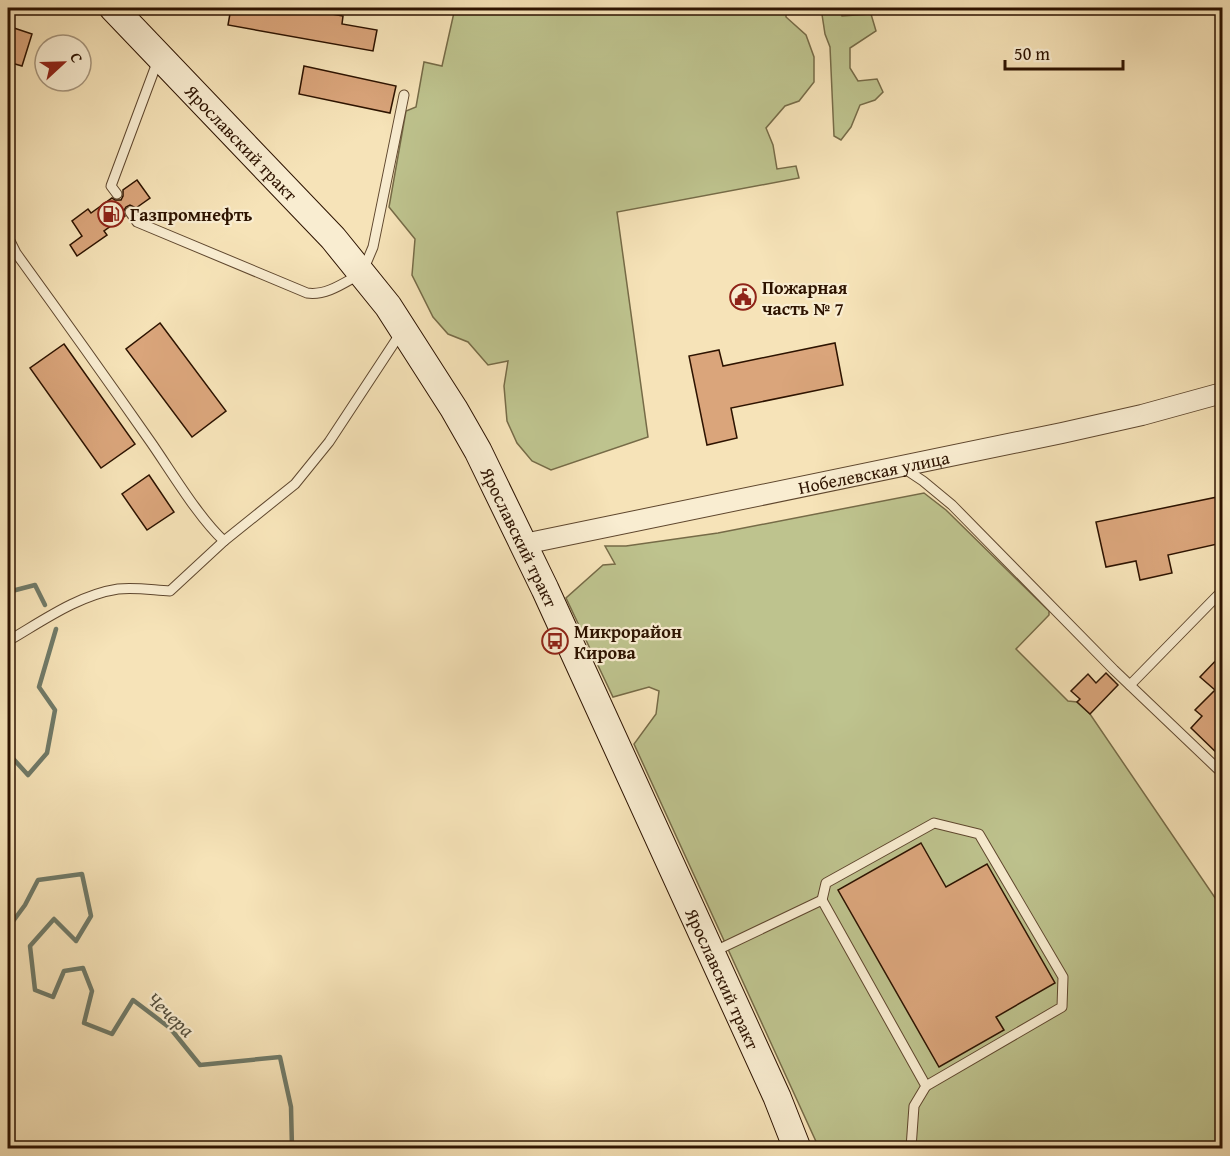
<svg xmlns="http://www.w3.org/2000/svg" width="1230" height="1156" font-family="'Gentium Book Plus',serif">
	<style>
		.green { fill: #bec38e; stroke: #766b47; stroke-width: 1.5 }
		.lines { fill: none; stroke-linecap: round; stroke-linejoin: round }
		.stream { stroke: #707a68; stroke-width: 4.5 }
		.building { fill: #daa57b; stroke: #2d1300; stroke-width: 1.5 }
		.lane-casing { stroke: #5f472e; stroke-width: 11 }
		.street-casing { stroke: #5f472e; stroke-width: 22 }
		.secondary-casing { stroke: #2d1300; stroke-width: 29 }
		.lane { stroke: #f9edd1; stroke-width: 9 }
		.street { stroke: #f9edd1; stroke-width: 20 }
		.secondary { stroke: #f9edd1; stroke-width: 27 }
		.labels { text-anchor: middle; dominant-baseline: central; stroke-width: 4.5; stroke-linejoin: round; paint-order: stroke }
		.street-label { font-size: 18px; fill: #2d1300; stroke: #f9edd1 }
		.poi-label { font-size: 18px; font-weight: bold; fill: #2d1300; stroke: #f9edd1; text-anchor: start }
		.water-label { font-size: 20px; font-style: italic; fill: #544f3d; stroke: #f9edd1 }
	</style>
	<rect width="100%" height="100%" fill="#f6e3b8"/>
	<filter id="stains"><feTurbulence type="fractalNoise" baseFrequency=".00333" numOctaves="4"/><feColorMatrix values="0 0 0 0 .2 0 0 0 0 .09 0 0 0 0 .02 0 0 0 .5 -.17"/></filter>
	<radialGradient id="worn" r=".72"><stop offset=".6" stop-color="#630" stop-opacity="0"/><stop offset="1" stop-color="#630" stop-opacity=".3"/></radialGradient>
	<g class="green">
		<polygon points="455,8 786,8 786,17 806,35 814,57 814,82 799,101 785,106 766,128 773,145 777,169 796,166 799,178 617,212 648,437 551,470 532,461 517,443 507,421 504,386 508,361 488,365 468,342 448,334 433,317 412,275 415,239 389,207 406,111 416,107 424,62 442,66"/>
		<polygon points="821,8 840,8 842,16 871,14 876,31 850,48 850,68 858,81 877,79 883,92 875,100 860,105 851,127 841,140 834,136 830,47 825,34"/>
		<polygon points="924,493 946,510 1049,611 1049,615 1016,649 1068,701 1077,702 1090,714 1222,908 1222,1148 819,1148 634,744 656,714 659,691 649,687 613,697 566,598 603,565 615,564 605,546 626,546 718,533"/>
	</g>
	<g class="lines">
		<g class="stream">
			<polyline points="8,592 35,585 45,605"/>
			<polyline points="8,753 28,775 47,753 55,710 39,687 56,629"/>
			<polyline points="8,928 25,905 38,880 82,874 91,916 76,941 54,919 30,946 35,990 53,997 64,971 83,968 92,991 84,1023 112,1034 133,1000 170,1028 200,1065 280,1057 291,1107 292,1148"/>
		</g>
	</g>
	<g class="building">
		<polygon points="231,8 298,8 343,16 342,24 377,30 373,51 228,25"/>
		<polygon points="11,27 32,34 22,66 8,62 8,38"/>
		<polygon points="304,66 396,86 390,113 299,94"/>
		<polygon points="137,180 150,198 136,208 130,205 126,207 123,212 125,216 104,231 107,235 77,256 70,245 82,236 72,221 88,209 91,213 112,198 115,200 121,200 123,196 123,190"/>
		<polygon points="160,323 226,411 192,437 126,349"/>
		<polygon points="835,343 843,385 731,408 737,438 707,445 689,356 719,350 723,366"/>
		<polygon points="64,344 135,444 101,468 30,368"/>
		<polygon points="149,475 174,512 147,530 122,494"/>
		<polygon points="1222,496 1222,543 1168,555 1172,573 1140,580 1136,561 1106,567 1096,522"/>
		<polygon points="1222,654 1222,758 1191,728 1202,716 1195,710 1215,690 1200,677"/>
		<polygon points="1106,673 1118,685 1090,714 1077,702 1080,699 1071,691 1088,674 1096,683"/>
		<polygon points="921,843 946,887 987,864 1055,983 996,1017 1004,1030 939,1067 838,890"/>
	</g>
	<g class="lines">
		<g class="lane-casing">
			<g id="lane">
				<polyline points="117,194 111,186 158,60"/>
				<path d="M130 212 137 222 307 293C327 296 345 282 362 273L373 247 404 95"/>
				<path d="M8 237 16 253C61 315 106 378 150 441 171 471 198 517 224 541"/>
				<polyline points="902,467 923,481 952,505 1114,670 1222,773"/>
				<path d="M8 641C41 622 78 595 118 589 135 587 152 590 170 591L224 541 295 484 329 442 402 331"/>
				<polyline points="1130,685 1222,591"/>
				<polyline points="822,900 826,883 934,823 979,834 1063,977 1062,1007 926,1086"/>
				<polyline points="713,952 822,900 926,1086 914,1106 911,1148"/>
			</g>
		</g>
		<g class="street-casing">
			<g id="street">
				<path id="s1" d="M524 544 1062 433 1142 415 1222 393"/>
			</g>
		</g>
		<g class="secondary-casing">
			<g id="secondary">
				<path id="s2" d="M113 8 333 238 388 306 454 409 478 451 545 589 777 1097 797 1148"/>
			</g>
		</g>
		<use href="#lane" class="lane"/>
		<use href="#street" class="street"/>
		<use href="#secondary" class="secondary"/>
	</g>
	<defs>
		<g id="fuel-ring" transform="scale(1.35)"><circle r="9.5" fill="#f9edd1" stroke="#8f2418" stroke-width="1.5"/><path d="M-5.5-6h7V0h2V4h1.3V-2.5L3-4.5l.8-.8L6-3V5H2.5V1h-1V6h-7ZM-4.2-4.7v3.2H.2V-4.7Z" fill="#8f2418"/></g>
		<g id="civic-ring" transform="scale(1.35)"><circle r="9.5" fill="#f9edd1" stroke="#8f2418" stroke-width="1.5"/><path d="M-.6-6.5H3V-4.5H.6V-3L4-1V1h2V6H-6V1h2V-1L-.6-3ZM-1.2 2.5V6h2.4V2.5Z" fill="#8f2418"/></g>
		<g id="bus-ring" transform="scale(1.35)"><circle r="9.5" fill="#f9edd1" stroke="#8f2418" stroke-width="1.5"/><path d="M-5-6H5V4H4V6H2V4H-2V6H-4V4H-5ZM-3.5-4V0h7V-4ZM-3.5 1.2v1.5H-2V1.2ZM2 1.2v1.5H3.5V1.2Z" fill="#8f2418"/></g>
	</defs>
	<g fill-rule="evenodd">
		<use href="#fuel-ring" x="111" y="214"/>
		<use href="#civic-ring" x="743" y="297"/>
		<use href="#bus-ring" x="555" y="641"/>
	</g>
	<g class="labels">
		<g class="street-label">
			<text stroke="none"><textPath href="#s2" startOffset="186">Ярославский тракт</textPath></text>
			<text stroke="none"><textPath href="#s1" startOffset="357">Нобелевская улица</textPath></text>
			<text stroke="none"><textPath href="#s2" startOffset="672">Ярославский тракт</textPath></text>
			<text stroke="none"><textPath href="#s2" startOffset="1158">Ярославский тракт</textPath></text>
		</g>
		<g class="poi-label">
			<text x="130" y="214">Газпромнефть</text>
			<text x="762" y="287">Пожарная<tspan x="762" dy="21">часть № 7</tspan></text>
			<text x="574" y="631">Микрорайон<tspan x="574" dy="21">Кирова</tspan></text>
		</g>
		<g class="water-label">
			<text transform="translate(171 1014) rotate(43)">Чечера</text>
		</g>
	</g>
	<rect width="1230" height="1156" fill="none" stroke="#f6e3b8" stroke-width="30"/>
	<rect x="9" y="9" width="1212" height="1138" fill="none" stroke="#2d1300" stroke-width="3"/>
	<rect x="15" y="15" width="1200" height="1126" fill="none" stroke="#2d1300" stroke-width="1.5"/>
	<g transform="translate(63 63) rotate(68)"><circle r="28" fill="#f9edd1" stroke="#a7967d" stroke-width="1.5"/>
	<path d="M0-4.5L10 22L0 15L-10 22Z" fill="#8f2418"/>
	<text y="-9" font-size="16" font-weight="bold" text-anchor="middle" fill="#2d1300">С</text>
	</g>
	<path d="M1005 60v9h118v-9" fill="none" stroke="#2d1300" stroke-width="3"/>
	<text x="1014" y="60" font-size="18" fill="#2d1300" stroke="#f9edd1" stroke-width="4.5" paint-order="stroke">50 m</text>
	<rect width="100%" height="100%" filter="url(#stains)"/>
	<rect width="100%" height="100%" fill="url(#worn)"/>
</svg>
